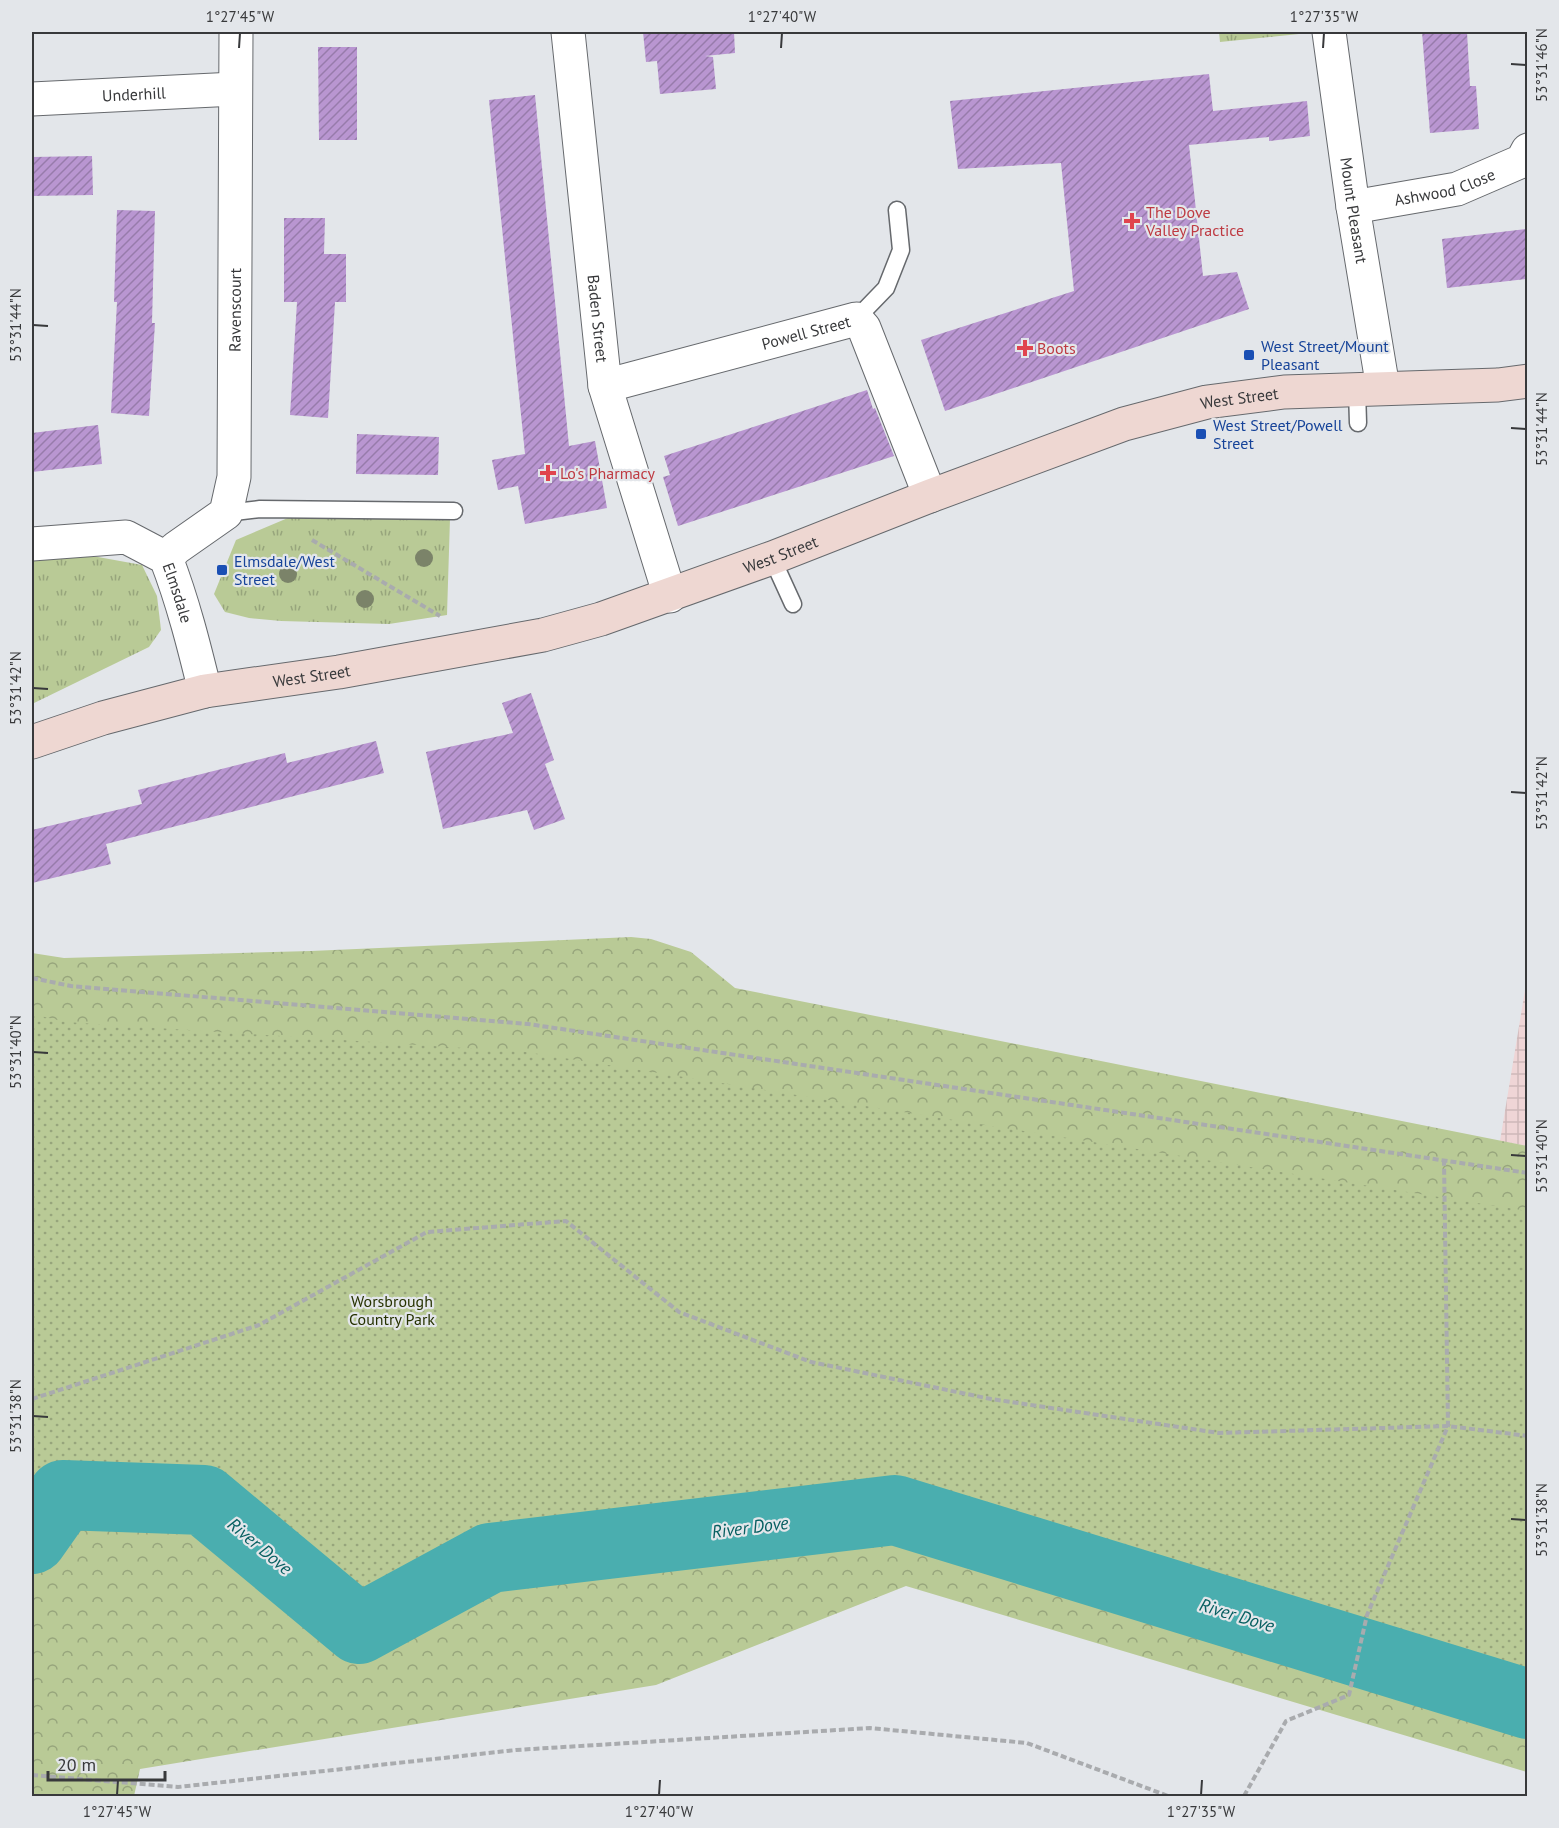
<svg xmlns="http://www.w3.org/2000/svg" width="1559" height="1828" font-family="'PT Sans',sans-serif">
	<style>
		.industrial { fill: url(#industrial-grid) }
		.grass { fill: url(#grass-tufts) }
		.forest { fill: url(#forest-crowns) }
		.park { fill: url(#park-dots) }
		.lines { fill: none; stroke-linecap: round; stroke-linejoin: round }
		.river { stroke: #4aaeaf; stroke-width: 70 }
		.building { fill: url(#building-hatch) }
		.lane-casing { stroke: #66696d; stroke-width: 19 }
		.street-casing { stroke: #66696d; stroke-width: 35 }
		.secondary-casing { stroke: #66696d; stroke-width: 35 }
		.path { stroke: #a9abae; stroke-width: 4; stroke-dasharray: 6 3; stroke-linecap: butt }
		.lane { stroke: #fff; stroke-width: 16 }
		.street { stroke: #fff; stroke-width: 33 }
		.secondary { stroke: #eed7d2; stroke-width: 33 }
		.tree { fill: #7b8369 }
		.ticks { fill: none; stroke: #38393b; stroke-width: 2 }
		.health-dot { fill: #e0444e; stroke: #e3e6ea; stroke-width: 2 }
		.transit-dot { fill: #1a4fb4; stroke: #e3e6ea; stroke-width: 2 }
		.labels { text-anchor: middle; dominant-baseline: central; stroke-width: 4.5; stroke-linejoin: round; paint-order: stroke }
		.street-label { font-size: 16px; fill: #38393b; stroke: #e3e6ea }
		.health-label { font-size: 16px; fill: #be3a42; stroke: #e3e6ea; text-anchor: start }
		.transit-label { font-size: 16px; fill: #164399; stroke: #e3e6ea; text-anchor: start }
		.park-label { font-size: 16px; fill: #263200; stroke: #e3e6ea }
		.water-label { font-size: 18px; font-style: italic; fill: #075f61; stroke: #e3e6ea }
		.neatline { fill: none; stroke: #38393b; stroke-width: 2 }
		.ticks-label { font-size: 15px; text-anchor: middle; fill: #38393b }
	</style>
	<defs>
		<pattern id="industrial-grid" width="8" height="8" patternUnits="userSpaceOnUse" patternTransform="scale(1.5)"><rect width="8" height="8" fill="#efd5d6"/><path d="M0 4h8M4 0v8" fill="none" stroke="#ceb8b9"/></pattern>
		<pattern id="grass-tufts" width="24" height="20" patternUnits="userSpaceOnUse" patternTransform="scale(1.5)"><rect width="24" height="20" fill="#b9ca96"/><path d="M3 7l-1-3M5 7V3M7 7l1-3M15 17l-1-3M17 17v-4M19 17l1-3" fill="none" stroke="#97a57c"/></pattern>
		<pattern id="forest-crowns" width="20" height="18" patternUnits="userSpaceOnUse" patternTransform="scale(1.5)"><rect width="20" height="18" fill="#b9ca96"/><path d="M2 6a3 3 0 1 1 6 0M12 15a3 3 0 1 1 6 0" fill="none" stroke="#97a57c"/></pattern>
		<pattern id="park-dots" width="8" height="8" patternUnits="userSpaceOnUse" patternTransform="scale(1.5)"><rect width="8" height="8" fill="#b9ca96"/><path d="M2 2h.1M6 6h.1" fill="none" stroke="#97a57c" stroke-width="1.8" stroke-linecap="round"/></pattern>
		<pattern id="building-hatch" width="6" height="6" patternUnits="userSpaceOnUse" patternTransform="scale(1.5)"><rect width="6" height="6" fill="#b996d1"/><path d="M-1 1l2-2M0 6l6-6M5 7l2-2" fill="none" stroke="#977bab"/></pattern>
	</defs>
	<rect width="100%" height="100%" fill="#e3e6ea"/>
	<polygon class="industrial" points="1527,978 1527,1146 1500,1141"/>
	<g class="grass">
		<polygon points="1219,32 1299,32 1299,34 1220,42"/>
		<polygon points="295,515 450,518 447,615 389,624 281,621 249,618 225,612 214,594 236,540"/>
		<polygon points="87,555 142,565 157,596 161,630 149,647 32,704 32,559"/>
	</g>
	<polygon class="forest" points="631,937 651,939 691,952 735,988 1527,1146 1527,1772 906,1586 656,1685 140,1769 134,1796 32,1796 32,953 64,958 311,951"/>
	<polygon class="park" points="32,1014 66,1022 526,1052 1527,1211 1527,1704 895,1510 490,1558 359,1629 204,1500 63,1495 32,1539"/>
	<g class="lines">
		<polyline class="river" points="32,1539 63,1495 204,1500 359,1629 490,1558 895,1510 1528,1704"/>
	</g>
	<g class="building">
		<polygon points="643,32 734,32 735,53 705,56 713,57 716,89 660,94 657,61 646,62"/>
		<polygon points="1422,32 1467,32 1470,86 1476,86 1479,129 1430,133"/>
		<polygon points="318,47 357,47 357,140 319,140"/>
		<polygon points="1209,74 1213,111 1307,101 1310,136 1269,141 1269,137 1189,145 1203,276 1237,272 1249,309 945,411 921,340 1074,291 1061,163 958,169 950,101"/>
		<polygon points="535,95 569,446 595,441 607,508 525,524 518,486 498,490 492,460 525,454 489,100"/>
		<polygon points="92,156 93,195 32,196 32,157"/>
		<polygon points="117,210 155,211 152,323 155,323 149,416 111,413 117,302 114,302"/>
		<polygon points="284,218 325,218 324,254 346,254 346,302 335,302 328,418 290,415 297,302 284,302"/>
		<polygon points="1527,229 1527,279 1447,288 1442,239"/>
		<polygon points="867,390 873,409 875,408 894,456 678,526 663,477 670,475 664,456"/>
		<polygon points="98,425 102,464 32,472 32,433"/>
		<polygon points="357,434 439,437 438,475 356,474"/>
		<polygon points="531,693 554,760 545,764 565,819 534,830 527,810 443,829 426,752 513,733 502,703"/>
		<polygon points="376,741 384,773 106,844 111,864 32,883 32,830 142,804 138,790 285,753 287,763"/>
	</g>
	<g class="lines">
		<g class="lane-casing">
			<g id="lane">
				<polyline points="856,319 886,288 901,250 897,210"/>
				<polyline points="1357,390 1358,423"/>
				<polyline points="226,513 260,509 454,511"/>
				<polyline points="772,558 793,604"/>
			</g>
		</g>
		<g class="street-casing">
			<g id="street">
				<path id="s1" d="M568 32 605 386 670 596"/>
				<path id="s2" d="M1329 32 1353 207 1383 388"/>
				<path id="s3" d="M32 99 235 89"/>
				<path id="s4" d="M1353 207 1457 189 1522 161 1528 150"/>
				<path id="s5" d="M605 386 856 319 864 328 930 496"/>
				<path id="s6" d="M32 544 126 537 166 558C183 602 194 646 205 691"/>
				<path id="s7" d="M166 558 176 548 226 513 234 477 236 32"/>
			</g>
		</g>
		<g class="secondary-casing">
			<g id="secondary">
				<path id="s8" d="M32 742 103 718 205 691 339 672 543 635 601 619 772 558 930 496 1124 424 1207 402 1284 392 1498 385 1528 381"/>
			</g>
		</g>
		<g class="path">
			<polyline points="312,540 440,616"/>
			<polyline points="32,978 71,986 528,1024 1528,1173"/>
			<polyline points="32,1399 259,1325 427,1232 566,1221 679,1312 811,1362 991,1399 1219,1433 1448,1426 1528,1436"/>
			<polyline points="32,1775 178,1787 516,1750 870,1728 1027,1743 1168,1796"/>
			<polyline points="1244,1796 1286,1721 1349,1695 1367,1615 1448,1426 1444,1161"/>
		</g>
		<use href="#lane" class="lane"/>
		<use href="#street" class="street"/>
		<use href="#secondary" class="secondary"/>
	</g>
	<g class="tree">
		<circle cx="424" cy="558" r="9"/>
		<circle cx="288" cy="574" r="9"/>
		<circle cx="365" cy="599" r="9"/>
	</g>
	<path class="ticks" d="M239 48 240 33M781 48 782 33M1323 48 1324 33M1511 64 1526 65M33 325 48 326M1511 428 1526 429M33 688 48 689M1511 792 1526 793M33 1052 48 1053M1511 1155 1526 1156M33 1416 48 1417M1511 1519 1526 1520M117 1795 118 1780M659 1795 660 1780M1201 1795 1202 1780"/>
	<g class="health-dot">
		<path d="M1129 212h6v6h6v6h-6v6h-6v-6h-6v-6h6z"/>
		<path d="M1022 339h6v6h6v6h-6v6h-6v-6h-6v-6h6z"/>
		<path d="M545 464h6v6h6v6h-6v6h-6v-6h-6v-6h6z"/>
	</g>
	<g class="transit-dot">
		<rect x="1243" y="349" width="12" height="12" rx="3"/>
		<rect x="1195" y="428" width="12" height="12" rx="3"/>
		<rect x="216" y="564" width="12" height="12" rx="3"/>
	</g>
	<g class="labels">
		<g class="street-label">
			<text stroke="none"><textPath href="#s3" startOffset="102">Underhill</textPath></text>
			<text stroke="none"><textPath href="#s4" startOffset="94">Ashwood Close</textPath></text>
			<text stroke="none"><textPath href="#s2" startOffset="180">Mount Pleasant</textPath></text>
			<text stroke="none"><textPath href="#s7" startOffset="279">Ravenscourt</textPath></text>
			<text stroke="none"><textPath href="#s1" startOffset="288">Baden Street</textPath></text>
			<text stroke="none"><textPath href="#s5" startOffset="208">Powell Street</textPath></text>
			<text stroke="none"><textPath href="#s8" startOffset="1260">West Street</textPath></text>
			<text stroke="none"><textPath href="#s8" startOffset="774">West Street</textPath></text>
			<text stroke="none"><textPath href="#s6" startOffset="176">Elmsdale</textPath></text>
			<text stroke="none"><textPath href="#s8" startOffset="288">West Street</textPath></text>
		</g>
		<g class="health-label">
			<text x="1146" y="212">The Dove<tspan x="1146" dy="18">Valley Practice</tspan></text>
			<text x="1037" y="348">Boots</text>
			<text x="560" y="473">Lo's Pharmacy</text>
		</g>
		<g class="transit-label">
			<text x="1261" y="346">West Street/Mount<tspan x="1261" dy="18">Pleasant</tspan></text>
			<text x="1213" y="425">West Street/Powell<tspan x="1213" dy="18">Street</tspan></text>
			<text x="234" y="561">Elmsdale/West<tspan x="234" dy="18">Street</tspan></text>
		</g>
		<g class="park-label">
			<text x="392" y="1301">Worsbrough<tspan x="392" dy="18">Country Park</tspan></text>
		</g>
		<g class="water-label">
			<text transform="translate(750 1527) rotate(-7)">River Dove</text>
			<text transform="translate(260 1546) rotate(40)">River Dove</text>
			<text transform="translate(1237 1615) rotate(17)">River Dove</text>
		</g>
	</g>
	<rect width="1559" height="1828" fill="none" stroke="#e3e6ea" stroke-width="66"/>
	<path d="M48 1771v9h117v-9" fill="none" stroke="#38393b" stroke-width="3"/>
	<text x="57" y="1771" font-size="18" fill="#38393b" stroke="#e3e6ea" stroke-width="4.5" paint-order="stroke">20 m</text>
	<rect x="33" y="33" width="1493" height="1762" class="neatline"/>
	<g class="ticks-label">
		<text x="240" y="22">1°27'45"W</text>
		<text x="782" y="22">1°27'40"W</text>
		<text x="1324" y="22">1°27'35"W</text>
		<text transform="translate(1542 65) rotate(-90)" y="5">53°31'46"N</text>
		<text transform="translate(16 325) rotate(-90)" y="5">53°31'44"N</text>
		<text transform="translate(1542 429) rotate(-90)" y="5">53°31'44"N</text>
		<text transform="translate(16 688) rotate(-90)" y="5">53°31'42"N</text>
		<text transform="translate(1542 793) rotate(-90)" y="5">53°31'42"N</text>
		<text transform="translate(16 1052) rotate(-90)" y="5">53°31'40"N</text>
		<text transform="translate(1542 1156) rotate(-90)" y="5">53°31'40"N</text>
		<text transform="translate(16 1416) rotate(-90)" y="5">53°31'38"N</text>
		<text transform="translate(1542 1520) rotate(-90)" y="5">53°31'38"N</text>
		<text x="117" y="1817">1°27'45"W</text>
		<text x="659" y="1817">1°27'40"W</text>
		<text x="1201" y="1817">1°27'35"W</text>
	</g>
</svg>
